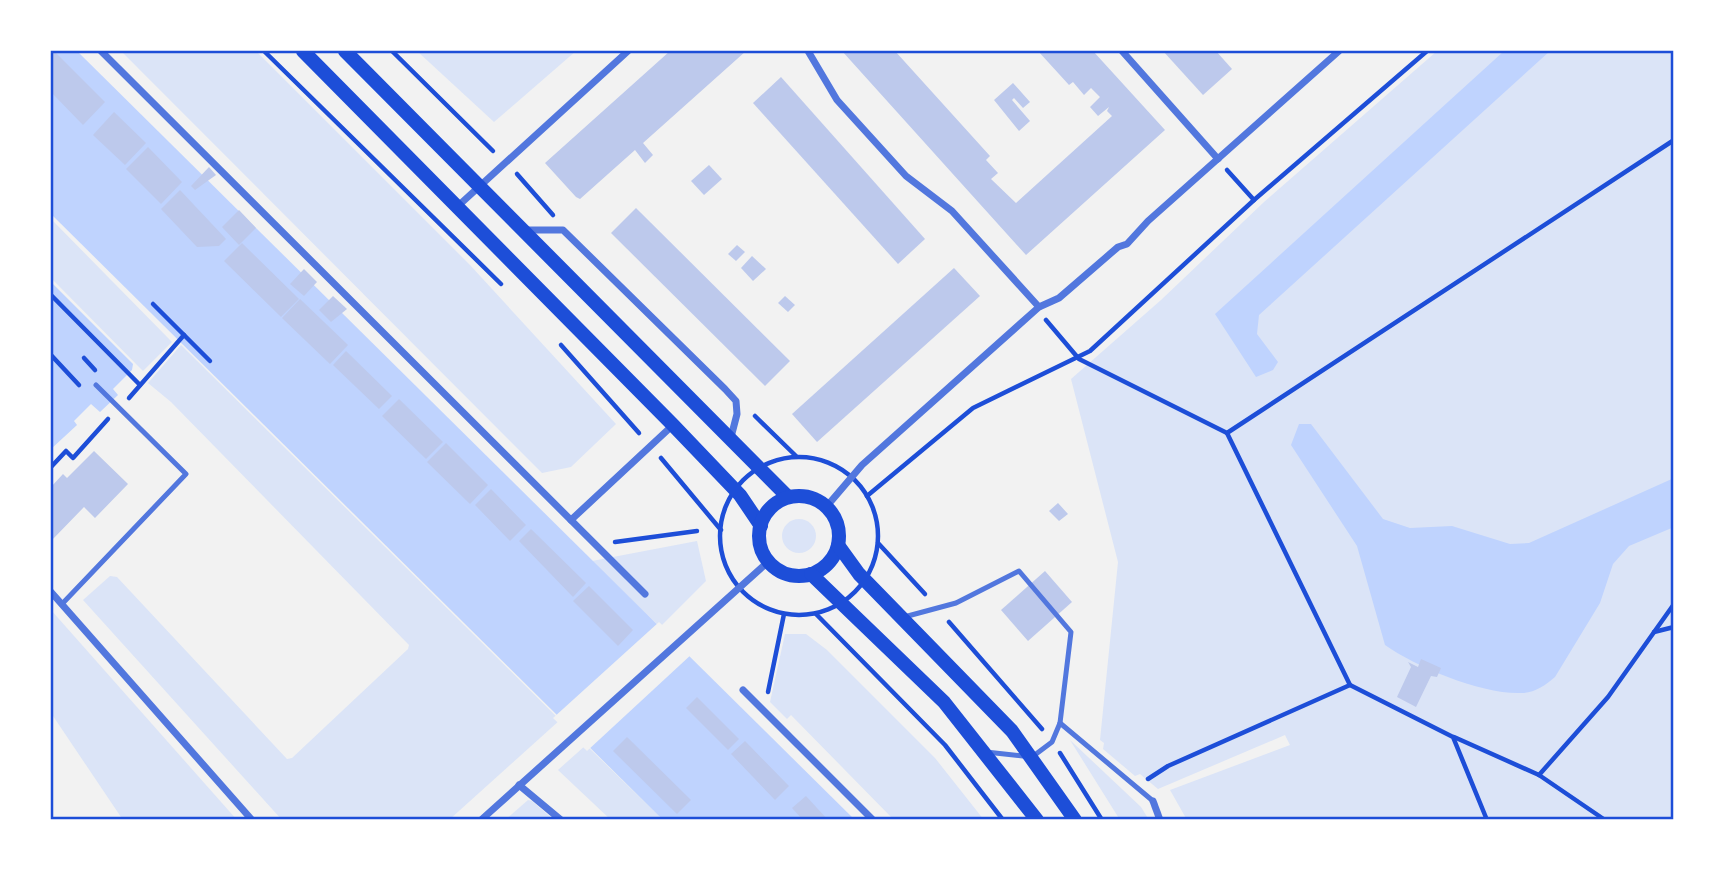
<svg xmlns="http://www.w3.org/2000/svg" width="1725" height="871" font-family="'Titillium Web',sans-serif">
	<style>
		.green { fill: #dbe4f7 }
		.water { fill: #bfd3fe }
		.pier { fill: #f2f2f2 }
		.building { fill: #bdc9ec }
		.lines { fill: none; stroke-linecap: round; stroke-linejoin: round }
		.path { stroke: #1d4ed8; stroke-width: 4.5 }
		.service { stroke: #5277de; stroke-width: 5 }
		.minor { stroke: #5277de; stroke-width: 7 }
		.secondary { stroke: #1d4ed8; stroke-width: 14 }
		.neatline { fill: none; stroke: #1d4ed8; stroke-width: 2.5 }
	</style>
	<rect width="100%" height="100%" fill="#f2f2f2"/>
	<g class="green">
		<polygon points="121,51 256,51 470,265 616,424 571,467 542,473"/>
		<polygon points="417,51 576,51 494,122"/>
		<polygon points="1437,51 1674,51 1674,820 1187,820 1170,790 1290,745 1285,735 1158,789 1140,774 1135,776 1103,749 1104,743 1100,740 1118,562 1071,379 1161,300 1264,202"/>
		<polygon points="51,219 172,342 143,371 51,278"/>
		<polygon points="181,345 560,720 449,820 282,820 83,600 110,576 117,577 287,759 292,758 408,649 409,645 171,402 148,383"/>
		<circle cx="799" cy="536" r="17"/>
		<polygon points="697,541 706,581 660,627 592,561"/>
		<polygon points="51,610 237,820 123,820 51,713"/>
		<polygon points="785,634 806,634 827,650 935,758 984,820 894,820 791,715 787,719 770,702"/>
		<polygon points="1070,740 1141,807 1149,820 1120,820"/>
		<polygon points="586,745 663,820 611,820 558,770"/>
		<polygon points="528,800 532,801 554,820 505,820"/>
	</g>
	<g class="water">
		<polygon points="51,51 77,51 855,820 663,820 51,214"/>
		<polygon points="1504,51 1550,51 1259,315 1257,334 1278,362 1273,370 1256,377 1215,314"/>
		<polygon points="51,282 133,364 132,370 113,389 118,395 100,412 91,404 74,421 77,425 51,449"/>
		<path d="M1299 424H1311L1383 519 1410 528 1452 526 1510 544 1529 543 1674 478V527L1629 546 1613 564 1600 603 1555 677C1546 685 1534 693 1522 693 1483 695 1416 667 1385 645L1357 546 1291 445Z"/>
	</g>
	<polygon class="pier" points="659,622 693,653 587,751 553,718"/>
	<g class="building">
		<polygon points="51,51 54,51 105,102 83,125 51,92"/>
		<polygon points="670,51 746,51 643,143 653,155 645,163 635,150 580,199 576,197 545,163"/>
		<polygon points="842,51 895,51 990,156 986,160 998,173 991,179 1016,203 1112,116 1107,111 1109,107 1098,116 1090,107 1100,97 1091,88 1084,95 1073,82 1069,85 1038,51 1093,51 1165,130 1026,255"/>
		<polygon points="1163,51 1216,51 1232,69 1203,95"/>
		<polygon points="781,77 925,239 898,264 753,103"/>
		<polygon points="1013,83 1030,102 1023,108 1014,98 1012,100 1030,121 1019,131 994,100"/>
		<polygon points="114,112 146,143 125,165 93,135"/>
		<polygon points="148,147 182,182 161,204 126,169"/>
		<polygon points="709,165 722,179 704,195 691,181"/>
		<polygon points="209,167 216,175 195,190 191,186"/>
		<polygon points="180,190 226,239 219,246 197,247 161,209"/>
		<polygon points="636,208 790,361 765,386 611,233"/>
		<polygon points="239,210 256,228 239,245 222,227"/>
		<polygon points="242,243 299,299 281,317 224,261"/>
		<polygon points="737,245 745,252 736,261 728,254"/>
		<polygon points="752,256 766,269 753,281 741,268"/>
		<polygon points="954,268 980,296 817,442 792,414"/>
		<polygon points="304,269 317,282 304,296 290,284"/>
		<polygon points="333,296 347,309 331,322 319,310"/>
		<polygon points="785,296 795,305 788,312 778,303"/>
		<polygon points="300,299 348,345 330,364 282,318"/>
		<polygon points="346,351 392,396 379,409 333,365"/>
		<polygon points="399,399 443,442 426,459 382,416"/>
		<polygon points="446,443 488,485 470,504 427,462"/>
		<polygon points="94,451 128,484 95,518 84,507 52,540 51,487 63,474 67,478"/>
		<polygon points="491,489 526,525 510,541 475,505"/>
		<polygon points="1058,503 1068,514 1059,521 1049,511"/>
		<polygon points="531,529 586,583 573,597 519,541"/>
		<polygon points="1045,571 1072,602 1028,641 1001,610"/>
		<polygon points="589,586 633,630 618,646 573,601"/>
		<polygon points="1421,659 1441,668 1437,677 1431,676 1416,707 1397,697 1411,667 1408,662 1418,667"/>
		<polygon points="697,697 739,739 728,750 686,708"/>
		<polygon points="627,737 691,800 677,814 613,751"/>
		<polygon points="745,741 789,786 775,800 731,754"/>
		<polygon points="806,796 828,820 803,820 792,808"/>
	</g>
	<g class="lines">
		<g class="path">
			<polyline points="264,51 501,284"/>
			<polyline points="392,51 493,151"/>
			<polyline points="1227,170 1254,200"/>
			<polyline points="517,174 553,215"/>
			<polyline points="51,295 140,385"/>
			<polyline points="153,304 210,361"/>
			<polyline points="1046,320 1079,359 1227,433 1674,140"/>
			<polyline points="561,345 639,433"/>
			<polyline points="51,355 79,385"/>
			<polyline points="84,358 95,370"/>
			<polyline points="129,398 184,335"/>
			<polyline points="755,416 796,456"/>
			<polyline points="1227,433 1350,685 1453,737 1487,820"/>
			<circle cx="799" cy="536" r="79"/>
			<polyline points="661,458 721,530"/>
			<polyline points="51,467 66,451 73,458 108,419"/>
			<polyline points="867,496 973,408 1090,351 1254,200 1427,51"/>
			<polyline points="615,542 697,531"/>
			<polyline points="878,543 925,594"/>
			<polyline points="816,614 945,745 1003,820"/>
			<polyline points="949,622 1042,729"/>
			<polyline points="1654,632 1674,627"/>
			<polyline points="768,692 784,614"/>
			<polyline points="1454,737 1539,775 1605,820"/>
			<polyline points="1060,753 1102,820"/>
			<polyline points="1539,775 1608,697 1674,604"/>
			<polyline points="1148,779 1168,766 1350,685"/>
		</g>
		<g class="service">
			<polyline points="62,604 186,474 96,385"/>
			<polyline points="904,617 956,603 1019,571 1071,632 1060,723 1052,742 1032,757 986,752"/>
			<polyline points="1060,723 1153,801"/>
		</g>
		<g class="minor">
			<polyline points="101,51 645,594"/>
			<polyline points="808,51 837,100 906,176 952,211 1039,307"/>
			<polyline points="1122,51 1218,159"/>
			<polyline points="458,206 628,51"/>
			<polyline points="524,230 563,230 725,389 736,401 737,414 730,441"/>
			<polyline points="827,506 862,465 1039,307 1059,298 1118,247 1127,244 1148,221 1339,51"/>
			<polyline points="571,520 673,425"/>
			<polyline points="51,592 252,820"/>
			<polyline points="743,690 873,820"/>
			<polyline points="519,785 561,820"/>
			<polyline points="1153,801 1160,820"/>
			<polyline points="481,820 769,561"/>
		</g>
		<g class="secondary">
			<polyline points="303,51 673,425 740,495 761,526"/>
			<polyline points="345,51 788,497"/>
			<circle cx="799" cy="536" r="40"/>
			<polyline points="838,545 859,574 1012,731 1075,820"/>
			<polyline points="811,574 944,702 1037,820"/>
		</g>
	</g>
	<rect width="1725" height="871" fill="none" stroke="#ffffff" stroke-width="105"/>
	<rect x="52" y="52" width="1620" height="766" class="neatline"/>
</svg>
